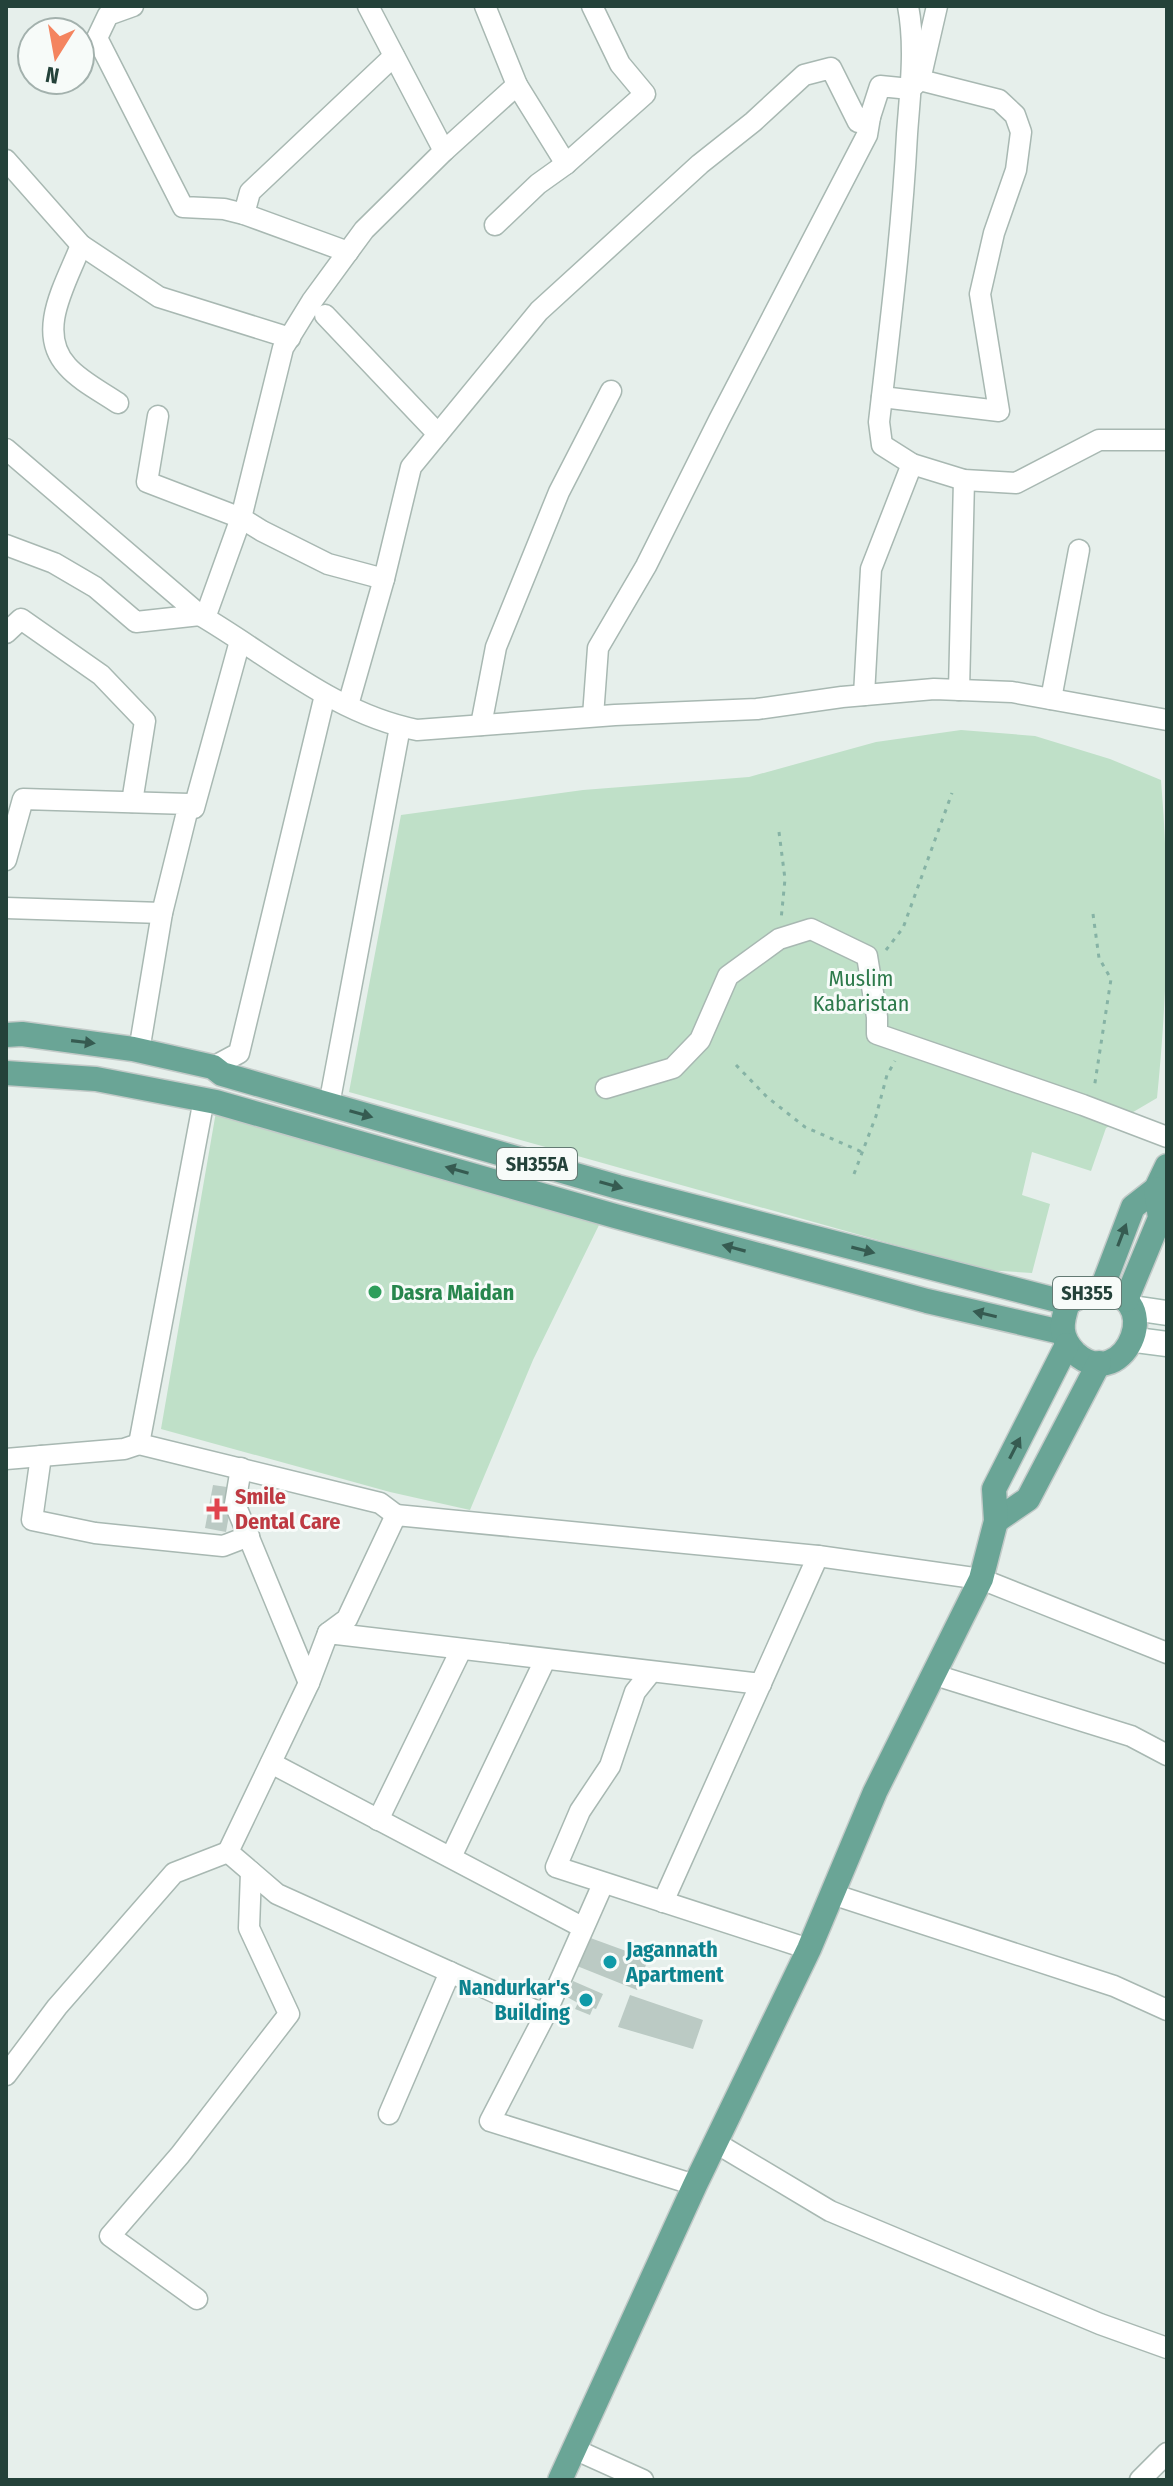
<svg xmlns="http://www.w3.org/2000/svg" width="1173" height="2486" font-family="'Fira Sans Condensed',sans-serif">
	<style>
		.green { fill: #bfe0c8 }
		.building { fill: #bbcac4 }
		.lines { fill: none; stroke-linecap: round; stroke-linejoin: round }
		.street-casing { stroke: #a8b8b2; stroke-width: 23 }
		.secondary-casing { stroke: #a4bbb3; stroke-width: 27 }
		.primary-casing { stroke: #c2cac8; stroke-width: 27 }
		.path { stroke: #86b3a5; stroke-width: 3; stroke-dasharray: 4 6; stroke-linecap: butt }
		.street { stroke: #fff; stroke-width: 20 }
		.secondary { stroke: #fff; stroke-width: 24 }
		.primary { stroke: #6aa596; stroke-width: 24 }
		.oneway { fill: #365b51 }
		.leisure-dot { fill: #2e9e5b; stroke: #f7fbf9; stroke-width: 3 }
		.health-dot { fill: #e0444e; stroke: #f7fbf9; stroke-width: 3 }
		.culture-dot { fill: #0f9aa8; stroke: #f7fbf9; stroke-width: 3 }
		.labels { text-anchor: middle; dominant-baseline: central; stroke-width: 6; stroke-linejoin: round; paint-order: stroke }
		.shield { fill: #f7fbf9; stroke: #637a73; stroke-width: 2 }
		.shield-label { font-size: 20px; font-weight: bold; fill: #24423a }
		.park-label { font-size: 22px; fill: #2d7a4b; stroke: #f7fbf9 }
		.leisure-label { font-size: 22px; font-weight: bold; fill: #27864d; stroke: #f7fbf9; text-anchor: start }
		.health-label { font-size: 22px; font-weight: bold; fill: #be3a42; stroke: #f7fbf9; text-anchor: start }
		.culture-label { font-size: 22px; font-weight: bold; fill: #0d838f; stroke: #f7fbf9; text-anchor: start }
	</style>
	<rect width="100%" height="100%" fill="#e6efeb"/>
	<g class="green">
		<path d="M961 730 1035 736 1110 759 1161 780C1170 888 1168 990 1157 1098L1106 1128 1091 1171 1032 1152 1022 1195 1050 1204 1032 1273 985 1270 349 1092 401 815 583 790 749 777 876 742Z"/>
		<polygon points="217,1106 599,1225 533,1360 470,1510 390,1492 161,1429"/>
	</g>
	<g class="building">
		<polygon points="213,1485 234,1488 226,1532 205,1528"/>
		<polygon points="585,1936 648,1959 637,1990 572,1964"/>
		<polygon points="573,1981 603,1994 596,2009 593,2008 590,2015 575,2009 578,2003 567,1997"/>
		<polygon points="630,1995 703,2020 693,2049 618,2027"/>
	</g>
	<g class="lines">
		<g class="street-casing">
			<g id="street">
				<polyline points="133,6 108,15 97,38 183,207 224,209 244,214 348,252"/>
				<polyline points="368,6 444,151"/>
				<path d="M908 6C916 48 910 92 907 134 902 231 890 326 879 422L882 445 912 464 964 480 1016 483 1099 440H1167"/>
				<path d="M937 6 920 80 910 89 880 86 870 117 858 122 831 68 804 75 753 122 700 164 539 311 411 467 384 579 328 564 262 531 241 518 206 615H200C270 656 335 714 417 730L615 715 757 709 842 697 934 689 1012 692 1167 720"/>
				<polyline points="517,85 566,164 645,94 620,64 592,6"/>
				<polyline points="6,160 81,245 159,297 290,338"/>
				<polyline points="244,214 250,192 394,56"/>
				<polyline points="495,225 538,184 566,164"/>
				<path d="M81 245C67 282 35 331 67 366 80 381 102 392 118 403"/>
				<polyline points="325,315 438,434"/>
				<polyline points="882,397 999,411 980,294 994,233 1016,170 1021,132 1015,115 999,100 920,80"/>
				<polyline points="158,416 147,482 241,518 283,348 312,301 364,230 444,151 517,85 485,6"/>
				<polyline points="6,449 200,615 136,622 95,587 54,563 6,545"/>
				<polyline points="6,633 21,619 101,675 145,721 132,802"/>
				<polyline points="959,690 964,480"/>
				<polyline points="864,695 871,569 912,464"/>
				<polyline points="1051,699 1079,550"/>
				<polyline points="348,705 384,579"/>
				<polyline points="593,716 598,648 646,566 719,420 867,135 870,117"/>
				<polyline points="481,725 496,647 559,492 611,391"/>
				<polyline points="189,804 194,808 240,641"/>
				<polyline points="6,860 23,799 189,804 162,913 139,1051"/>
				<polyline points="6,908 162,913"/>
				<polyline points="213,1067 239,1053 325,695"/>
				<polyline points="606,1088 673,1068 700,1040 728,976 779,939 811,929 867,956 877,1017 877,1034 1083,1105 1167,1137"/>
				<polyline points="204,1099 139,1444 380,1503 396,1515"/>
				<polyline points="329,1105 400,727"/>
				<polyline points="41,1456 32,1520 95,1533 223,1546 249,1536"/>
				<polyline points="6,1459 124,1449 139,1444"/>
				<polyline points="241,1468 235,1504 309,1683 328,1633 761,1684"/>
				<polyline points="328,1633 347,1619 396,1515 818,1556 981,1579 1167,1653"/>
				<polyline points="651,1672 635,1692 610,1766 580,1811 556,1867 809,1949"/>
				<polyline points="935,1675 1131,1736 1167,1755"/>
				<polyline points="309,1683 228,1852 277,1894 545,2015 603,1884"/>
				<polyline points="271,1763 582,1927"/>
				<polyline points="378,1820 461,1650"/>
				<polyline points="451,1857 545,1660"/>
				<polyline points="832,1894 1114,1986 1167,2010"/>
				<polyline points="663,1902 818,1556"/>
				<polyline points="545,2015 490,2121 695,2185"/>
				<polyline points="6,2075 57,2007 174,1873 228,1852"/>
				<polyline points="389,2114 450,1972"/>
				<polyline points="716,2143 830,2211 1100,2324 1167,2348"/>
				<polyline points="197,2299 110,2236 180,2155 289,2014 249,1928 251,1872"/>
				<polyline points="574,2449 643,2480"/>
				<polyline points="1140,2480 1167,2453"/>
			</g>
		</g>
		<g class="secondary-casing">
			<g id="secondary">
				<polyline points="1133,1308 1167,1313"/>
				<polyline points="1136,1340 1167,1344"/>
			</g>
		</g>
		<g class="primary-casing">
			<g id="primary">
				<polyline points="6,1035 22,1034 133,1049 213,1067 222,1074 618,1187 1068,1303"/>
				<polyline points="6,1073 96,1079 216,1102 615,1216 927,1301 1061,1332"/>
				<path d="M1090 1291C1173 1285 1125 1399 1075 1353 1059 1337 1061 1323 1068 1303Z"/>
				<polyline points="1101,1291 1133,1207 1156,1189 1167,1166"/>
				<polyline points="1126,1300 1160,1218 1156,1189"/>
				<polyline points="996,1521 1028,1499 1099,1363"/>
				<polyline points="560,2480 695,2185 809,1949 875,1792 981,1579 996,1521 994,1489 1067,1345"/>
			</g>
		</g>
		<g class="path">
			<polyline points="779,832 785,879 781,920"/>
			<polyline points="1093,914 1099,958 1111,979 1094,1089"/>
			<polyline points="886,950 903,928 952,793"/>
			<polyline points="736,1065 767,1097 805,1127 862,1152"/>
			<polyline points="854,1174 876,1116 887,1075 895,1061"/>
		</g>
		<use href="#street" class="street"/>
		<use href="#secondary" class="secondary"/>
		<use href="#primary" class="primary"/>
	</g>
	<defs><path id="oneway-solid" d="M-6-.8H1V-3.2L6.5 0L1 3.2V.8H-6Z" transform="scale(2)"/></defs>
	<g class="oneway">
		<use href="#oneway-solid" transform="translate(83 1042) rotate(7)"/>
		<use href="#oneway-solid" transform="translate(361 1114) rotate(16)"/>
		<use href="#oneway-solid" transform="translate(457 1170) rotate(-164)"/>
		<use href="#oneway-solid" transform="translate(611 1185) rotate(16)"/>
		<use href="#oneway-solid" transform="translate(1122 1235) rotate(-69)"/>
		<use href="#oneway-solid" transform="translate(734 1248) rotate(-165)"/>
		<use href="#oneway-solid" transform="translate(863 1250) rotate(14)"/>
		<use href="#oneway-solid" transform="translate(985 1314) rotate(-167)"/>
		<use href="#oneway-solid" transform="translate(1015 1448) rotate(-63)"/>
	</g>
	<circle class="leisure-dot" cx="375" cy="1292" r="8"/>
	<path class="health-dot" d="M213 1497h8v8h8v8h-8v8h-8v-8h-8v-8h8z"/>
	<g class="culture-dot">
		<circle cx="610" cy="1962" r="8"/>
		<circle cx="586" cy="2000" r="8"/>
	</g>
	<g class="labels">
		<g class="shield">
			<rect x="497" y="1148" width="80" height="32" rx="6"/>
			<rect x="1053" y="1277" width="68" height="32" rx="6"/>
		</g>
		<g class="shield-label">
			<text x="537" y="1164">SH355A</text>
			<text x="1087" y="1293">SH355</text>
		</g>
		<g class="park-label">
			<text x="861" y="978">Muslim<tspan x="861" dy="25">Kabaristan</tspan></text>
		</g>
		<g class="leisure-label">
			<text x="391" y="1292">Dasra Maidan</text>
		</g>
		<g class="health-label">
			<text x="235" y="1496">Smile<tspan x="235" dy="25">Dental Care</tspan></text>
		</g>
		<g class="culture-label">
			<text x="626" y="1949">Jagannath<tspan x="626" dy="25">Apartment</tspan></text>
			<text x="570" y="1987" text-anchor="end">Nandurkar's<tspan x="570" dy="25">Building</tspan></text>
		</g>
	</g>
	<rect width="1173" height="2486" fill="none" stroke="#24423a" stroke-width="16"/>
	<g transform="translate(56 56) rotate(191)"><circle r="38" fill="#f7fbf9" stroke="#a3b1ad" stroke-width="2"/>
	<path d="M0-6L14 30L0 20L-14 30Z" fill="#f4845f"/>
	<text y="-12" font-size="22" font-weight="bold" text-anchor="middle" fill="#24423a">N</text>
	</g>
</svg>
